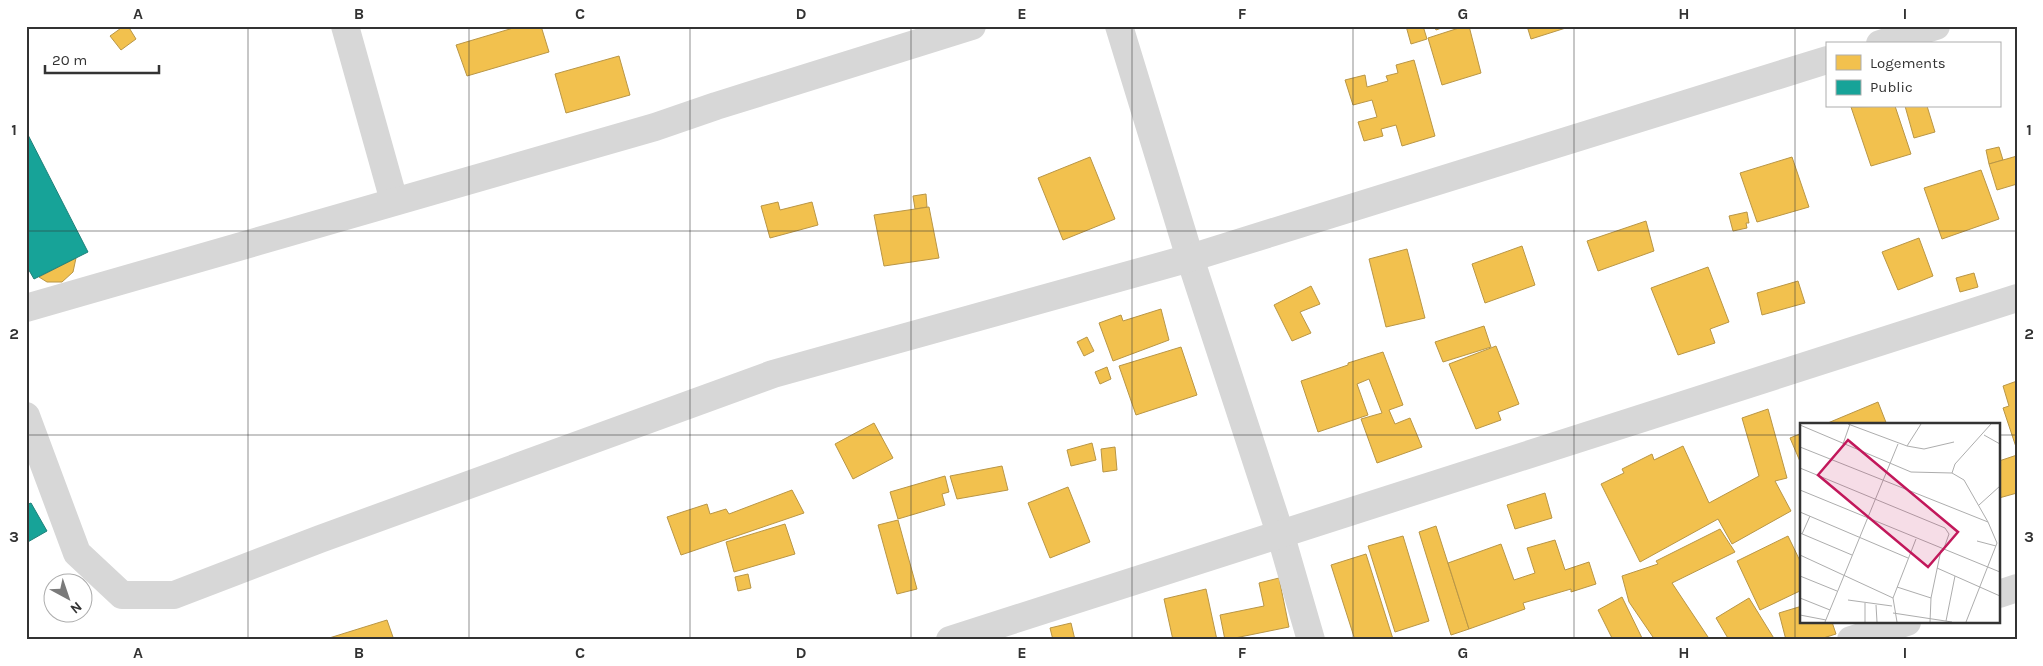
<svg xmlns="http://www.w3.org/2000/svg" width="2043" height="666" font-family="Karla,sans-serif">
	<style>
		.homes { fill: #f2c14e; stroke: #b99646 }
		.public { fill: #17a398; stroke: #1f817a }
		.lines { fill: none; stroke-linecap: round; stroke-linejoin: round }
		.minor { stroke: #d7d7d7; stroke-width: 28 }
		.grid { fill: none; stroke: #333; stroke-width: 1; stroke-opacity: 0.55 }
		.inset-road { fill: none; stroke: #adadad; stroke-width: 1 }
		.view { fill: #c2185b; fill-opacity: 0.15; stroke: #c2185b; stroke-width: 2.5 }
		.inset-edge { fill: none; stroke: #333; stroke-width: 2.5 }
		.neatline { fill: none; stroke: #333; stroke-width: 2 }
		.grid-label { font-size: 16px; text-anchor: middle; font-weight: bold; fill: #333 }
	</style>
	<rect width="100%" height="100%" fill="#fff"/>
	<g class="homes">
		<polygon points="124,26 128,26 136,39 121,50 110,36"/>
		<polygon points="520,26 541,26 549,52 467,76 456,45"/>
		<polygon points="1406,26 1423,26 1427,39 1411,44"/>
		<polygon points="1434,26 1447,26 1436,30"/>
		<polygon points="1465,26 1469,26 1481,73 1442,85 1428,38"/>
		<polygon points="1527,26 1572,26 1531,39"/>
		<polygon points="619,56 630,95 566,113 555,74"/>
		<polygon points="1414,60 1435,136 1402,146 1396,125 1381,129 1383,136 1364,141 1358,122 1377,117 1372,100 1353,105 1345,80 1365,75 1367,87 1388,81 1386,76 1398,73 1396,65"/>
		<polygon points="1895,106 1911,154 1871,166 1851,107"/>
		<polygon points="1905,106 1927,106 1935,132 1914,138"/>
		<polygon points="1999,147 2003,160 1989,164 1986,150"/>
		<polygon points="2017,156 2017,184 1997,190 1989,164"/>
		<polygon points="1090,157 1115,219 1063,240 1038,178"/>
		<polygon points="1792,157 1809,207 1757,222 1740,173"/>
		<polygon points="1981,170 1999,219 1942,239 1924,188"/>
		<polygon points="926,194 927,207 915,209 913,196"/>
		<polygon points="778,202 780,210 812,202 818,225 770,238 761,206"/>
		<polygon points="929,207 939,258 884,266 874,215"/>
		<polygon points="1747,212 1749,223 1746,223 1747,228 1733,231 1729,216"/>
		<polygon points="1646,221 1654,251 1598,271 1587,241"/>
		<polygon points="1919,238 1933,276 1898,290 1882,252"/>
		<polygon points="1522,246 1535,285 1485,303 1472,264"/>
		<polygon points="1407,249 1425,318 1386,327 1369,259"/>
		<polygon points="76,258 73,272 62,282 47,282 39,277"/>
		<polygon points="1708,267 1729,322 1710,329 1715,343 1678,355 1651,288"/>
		<polygon points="1974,273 1978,287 1960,292 1956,278"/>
		<polygon points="1798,281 1805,303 1762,315 1757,293"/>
		<polygon points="1311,286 1320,304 1300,312 1311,333 1292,341 1274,305"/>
		<polygon points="1161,309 1169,340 1113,361 1099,323 1121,315 1123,321"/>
		<polygon points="1484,326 1491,347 1443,362 1435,342"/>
		<polygon points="1087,337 1094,351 1084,356 1077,342"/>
		<polygon points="1496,346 1519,404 1498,412 1501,420 1476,429 1449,364"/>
		<polygon points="1181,347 1197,395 1136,415 1119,366"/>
		<polygon points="1383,352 1403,405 1389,410 1395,424 1410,418 1422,447 1377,463 1361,419 1382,413 1369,379 1357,384 1368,415 1318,432 1301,381 1348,365 1348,363"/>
		<polygon points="1107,367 1111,379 1100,384 1095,372"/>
		<polygon points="2017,381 2017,450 2003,408 2009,406 2003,386"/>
		<polygon points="1878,402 1887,425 1823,425"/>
		<polygon points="1768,409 1787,478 1775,481 1791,511 1732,544 1718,519 1640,562 1601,484 1624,473 1622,469 1652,454 1654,460 1683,446 1709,503 1759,476 1742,418"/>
		<polygon points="874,423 893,458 853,479 835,444"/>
		<polygon points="1802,433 1802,466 1790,438"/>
		<polygon points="1092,443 1096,460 1071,466 1067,450"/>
		<polygon points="1115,447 1117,470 1103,472 1101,449"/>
		<polygon points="2017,455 2017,493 1999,498 1999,461"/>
		<polygon points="1002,466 1008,490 957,499 950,476"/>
		<polygon points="945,476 949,492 942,494 945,505 898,519 890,492"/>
		<polygon points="1068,487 1090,542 1050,558 1028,503"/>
		<polygon points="792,490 804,513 681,555 667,517 707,504 710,514 726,509 729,514"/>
		<polygon points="1545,493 1552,518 1515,529 1507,505"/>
		<polygon points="898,520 917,589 897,594 878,525"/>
		<polygon points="785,524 795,554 734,572 726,542"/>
		<polygon points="1436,526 1469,629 1451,635 1419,532"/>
		<polygon points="1720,529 1735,552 1672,583 1710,640 1655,640 1629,602 1622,576 1658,564 1656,561"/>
		<polygon points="1403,536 1429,621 1395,632 1368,546"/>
		<polygon points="1788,536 1802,565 1802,590 1760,610 1737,561"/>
		<polygon points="1555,540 1565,570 1589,562 1596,584 1571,592 1571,589 1523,603 1525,609 1469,629 1448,563 1501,544 1514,580 1535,573 1527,548"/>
		<polygon points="1366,554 1393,639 1391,640 1355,640 1331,565"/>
		<polygon points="748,574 751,588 738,591 735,577"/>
		<polygon points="1279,578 1289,627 1225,640 1220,615 1264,606 1259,583"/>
		<polygon points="1206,589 1217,640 1173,640 1164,599"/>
		<polygon points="1622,597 1643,640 1613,640 1598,610"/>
		<polygon points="1749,598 1775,640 1729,640 1716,618"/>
		<polygon points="1802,606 1802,622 1832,622 1836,634 1817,640 1786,640 1779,613"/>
		<polygon points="387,620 394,640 327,640 326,639"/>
		<polygon points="1071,623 1075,640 1053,640 1050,628"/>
	</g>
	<g class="public">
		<polygon points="26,131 88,252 34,279 26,265"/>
		<polygon points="31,503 47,531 26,543 26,505"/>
	</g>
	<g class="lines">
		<g class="minor">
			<polyline points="345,26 394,201"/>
			<polyline points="1119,26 1190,258 1280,533 1311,640"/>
			<polyline points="1880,44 1936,26"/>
			<polyline points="26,308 655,127 716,106 972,26"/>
			<polyline points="26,416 77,553 122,595 174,595 320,539 773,374 1190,258 1827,60"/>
			<polyline points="1999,594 2017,588"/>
			<polyline points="950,640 2017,298"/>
			<polyline points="1851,640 1907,622"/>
		</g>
	</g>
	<path class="grid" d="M248 26V640M469 26V640M690 26V640M911 26V640M1132 26V640M1353 26V640M1574 26V640M1795 26V640M26 231H2017M26 435H1802M1999 435H2017"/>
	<g transform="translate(1800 423)">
		<rect width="200" height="200" fill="#fff"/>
		<path class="inset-road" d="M48 1 107 23 124 26 154 19M0 2 111 49 152 50 155 41 191 1M184 12 200 21M43 21 50 1M107 23 121 1M0 24 188 99 164 57 152 50M0 45 145 105 149 111 143 128M0 67 200 149M179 82 200 63M0 89 108 135M0 110 52 132M2 111 10 93M177 118 196 123M0 132 93 175M137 145 200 173M0 153 37 168M97 164 131 175M0 175 30 187M48 177 92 183M65 180V199M76 182 77 199M93 190 152 199M0 192 26 197M146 198 155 153M25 199 98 21M97 199 93 175 116 116M130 199 131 175 141 127M166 199 197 120 188 99"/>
		<path class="view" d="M48 17 158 109 128 144 18 52Z"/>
		<rect width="200" height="200" class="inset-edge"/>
	</g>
	<rect width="2043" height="666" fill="none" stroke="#ffffff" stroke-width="55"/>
	<rect x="1826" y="42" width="175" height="65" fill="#ffffff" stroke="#adadad"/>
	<rect x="1836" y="55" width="25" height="15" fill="#f2c14e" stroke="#adadad"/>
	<text x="1870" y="68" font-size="15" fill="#333333">Logements</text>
	<rect x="1836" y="80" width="25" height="15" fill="#17a398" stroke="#adadad"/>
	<text x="1870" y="92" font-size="15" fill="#333333">Public</text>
	<g transform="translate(68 598) rotate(140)"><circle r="24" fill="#ffffff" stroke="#adadad"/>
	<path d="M0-4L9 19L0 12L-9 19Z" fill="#7a7a7a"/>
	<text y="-8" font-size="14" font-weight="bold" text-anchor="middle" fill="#333333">N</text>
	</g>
	<path d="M45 65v8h114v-8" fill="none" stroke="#333333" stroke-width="2.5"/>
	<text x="52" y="65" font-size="15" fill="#333333" stroke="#ffffff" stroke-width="4" paint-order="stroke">20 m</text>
	<rect x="28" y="28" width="1988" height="610" class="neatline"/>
	<g class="grid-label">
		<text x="138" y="19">A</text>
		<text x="359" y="19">B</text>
		<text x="580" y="19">C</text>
		<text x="801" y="19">D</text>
		<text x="1022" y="19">E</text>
		<text x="1242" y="19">F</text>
		<text x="1463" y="19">G</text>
		<text x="1684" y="19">H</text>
		<text x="1905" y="19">I</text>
		<text x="14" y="135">1</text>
		<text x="2029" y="135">1</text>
		<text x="14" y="339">2</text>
		<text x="2029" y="339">2</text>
		<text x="14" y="542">3</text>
		<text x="2029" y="542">3</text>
		<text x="138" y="658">A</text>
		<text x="359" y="658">B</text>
		<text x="580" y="658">C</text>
		<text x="801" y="658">D</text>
		<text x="1022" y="658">E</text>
		<text x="1242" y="658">F</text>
		<text x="1463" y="658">G</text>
		<text x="1684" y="658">H</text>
		<text x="1905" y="658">I</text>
	</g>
</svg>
